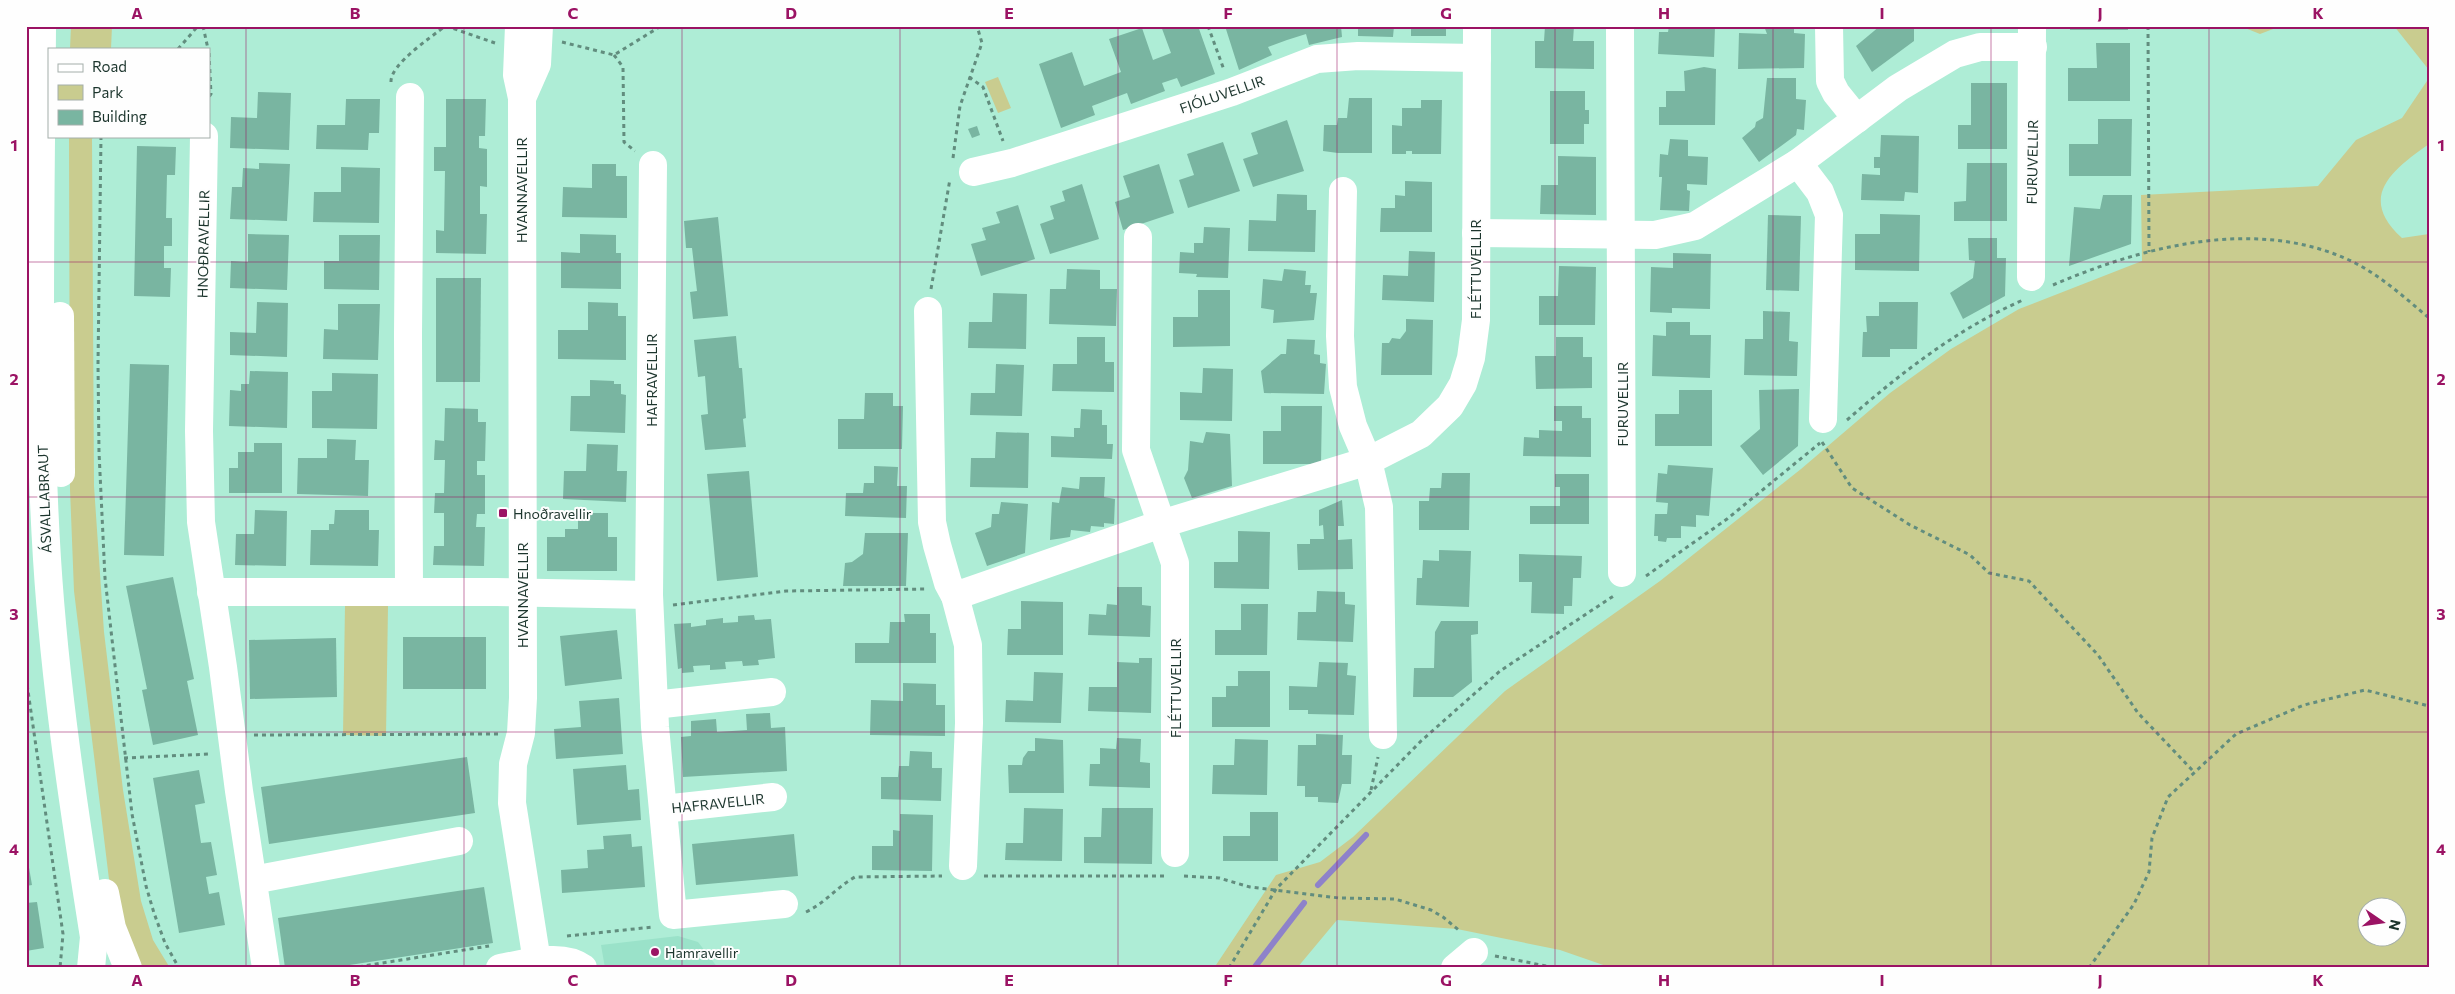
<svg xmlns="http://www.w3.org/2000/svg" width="2455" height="994" font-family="Commissioner,sans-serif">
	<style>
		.built { fill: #9ae2c9 }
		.green { fill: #c9cc8f; fill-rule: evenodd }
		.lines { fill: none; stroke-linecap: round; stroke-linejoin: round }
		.stream { stroke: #8e82ca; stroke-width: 6 }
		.building { fill: #79b5a1 }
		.path { stroke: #628d7e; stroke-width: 3; stroke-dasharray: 4 4; stroke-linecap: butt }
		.minor { stroke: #fff; stroke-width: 28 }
		.major { stroke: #fff; stroke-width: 28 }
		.grid { fill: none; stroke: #9b1364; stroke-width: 1; stroke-opacity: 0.55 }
		.poi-dot { fill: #9b1364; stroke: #fefefe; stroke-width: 2 }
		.labels { text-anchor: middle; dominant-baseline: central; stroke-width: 4; stroke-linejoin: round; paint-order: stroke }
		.street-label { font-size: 14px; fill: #1c352d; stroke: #fefefe }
		.poi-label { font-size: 14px; fill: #1c352d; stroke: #fefefe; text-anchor: start }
		.neatline { fill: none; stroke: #9b1364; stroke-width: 2 }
		.grid-label { font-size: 16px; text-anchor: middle; font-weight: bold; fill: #9b1364 }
	</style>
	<rect width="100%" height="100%" fill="#aeedd6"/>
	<polygon class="built" points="678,936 698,942 718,968 605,968 601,945"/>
	<g class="green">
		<polygon points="71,26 112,26 111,49 70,49"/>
		<polygon points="2240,26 2281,26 2260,34"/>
		<polygon points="2394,26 2429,26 2429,70"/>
		<polygon points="998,77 1011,108 998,113 985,82"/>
		<path d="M2429 78V144C2392 170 2357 197 2402 238L2429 234V968H1612L1560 950 1457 929 1337 920 1297 968H1214L1276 875 1320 862 1353 837 1505 691 1660 581 1801 469 1890 393 1951 349 2019 309 2142 261 2141 195 2318 186 2356 140 2402 118ZM2398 906V936H2368V906Z"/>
		<polygon points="69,136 94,136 92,139 94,486 104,632 123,790 141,901 153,940 170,968 138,968 112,904 74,591 70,489"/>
		<polygon points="345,605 388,606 386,736 343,735"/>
	</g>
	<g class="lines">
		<g class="stream">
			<polyline points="1318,885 1366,835"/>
			<polyline points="1254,968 1304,903"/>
		</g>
	</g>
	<g class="building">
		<polygon points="1161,26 1198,26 1215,74 1181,87 1177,78 1162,83 1165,91 1131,104 1127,93 1092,106 1095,115 1061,128 1039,64 1072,52 1084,86 1121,72 1109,39 1142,28 1153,60 1171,53"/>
		<polygon points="1225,26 1341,26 1342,37 1309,45 1306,34 1287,40 1268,47 1272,55 1239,70"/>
		<polygon points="1358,26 1394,26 1393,37 1358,36"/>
		<rect x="1411" y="26" width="35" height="10"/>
		<polygon points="1545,26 1574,26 1573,41 1594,41 1594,69 1535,68 1535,41 1544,41"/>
		<polygon points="1669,26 1715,26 1714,57 1658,54 1659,32 1668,32"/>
		<polygon points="1764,26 1794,26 1794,33 1805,34 1804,68 1738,69 1739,33 1767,34"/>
		<polygon points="1880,26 1914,26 1914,41 1872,72 1856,46"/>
		<rect x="2070" y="26" width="58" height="4"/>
		<polygon points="2096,43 2130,43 2130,101 2068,101 2068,68 2097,68"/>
		<polygon points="1704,67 1716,69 1715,125 1659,125 1659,107 1666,107 1666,91 1685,91 1684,71"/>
		<polygon points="1767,78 1796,78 1796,99 1806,100 1804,130 1797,129 1796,135 1759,162 1742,138 1755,127 1756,122 1763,118"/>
		<polygon points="1971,83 2007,83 2007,149 1958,149 1958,125 1971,125"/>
		<polygon points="1550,91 1585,91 1585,110 1589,110 1589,124 1584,124 1584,144 1550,144"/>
		<polygon points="258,92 291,93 289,150 230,148 231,117 257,118"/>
		<polygon points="1349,98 1372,98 1372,153 1338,153 1323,151 1324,125 1337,125 1338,118 1347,118"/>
		<polygon points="346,99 380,99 379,133 369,133 368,150 316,149 317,125 345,125"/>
		<polygon points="446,99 486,99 485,136 479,136 479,148 487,149 487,187 480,186 480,214 487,214 486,254 436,253 436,230 444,231 445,171 434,171 434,147 446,147"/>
		<polygon points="1421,100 1442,100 1441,154 1412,154 1412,151 1406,151 1406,154 1392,154 1392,125 1402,126 1402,108 1421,108"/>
		<polygon points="2098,119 2132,119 2131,176 2069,176 2069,144 2098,144"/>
		<polygon points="1287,120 1304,171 1253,187 1243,159 1258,154 1251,133"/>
		<polygon points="977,126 980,135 972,138 968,129"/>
		<polygon points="1881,135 1919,136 1918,193 1905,192 1904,201 1861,200 1862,174 1880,175 1880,168 1874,168 1874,157 1880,157"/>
		<polygon points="1670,139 1688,140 1688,156 1708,157 1707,185 1687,184 1687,190 1690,191 1689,211 1660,210 1662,177 1659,177 1660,154 1668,155"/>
		<polygon points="1223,142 1240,191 1188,208 1179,180 1194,175 1187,154"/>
		<polygon points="137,146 176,147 175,175 167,175 166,218 172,218 172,246 164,246 164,268 171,268 170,297 134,296"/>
		<polygon points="1558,156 1596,157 1596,215 1540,214 1541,185 1558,185"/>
		<polygon points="259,163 290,164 287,221 230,219 232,187 242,187 243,168 259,169"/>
		<polygon points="1967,163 2007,163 2007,221 1954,221 1954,202 1966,201"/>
		<polygon points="592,164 616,164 616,176 627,176 627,218 562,217 563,187 592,188"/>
		<polygon points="1159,164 1174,213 1123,230 1115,202 1130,197 1123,176"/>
		<polygon points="341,167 380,168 379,223 313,222 314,192 341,192"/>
		<polygon points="1405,181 1432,182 1432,232 1380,232 1381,208 1395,208 1395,195 1405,196"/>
		<polygon points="1082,184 1099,239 1050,254 1040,224 1054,219 1050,206 1065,201 1062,191"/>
		<polygon points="1277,194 1307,195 1307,210 1316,210 1315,252 1248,251 1249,220 1276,221"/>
		<polygon points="2103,195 2132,195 2131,244 2069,266 2074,207 2100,209"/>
		<polygon points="1018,205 1035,259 981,276 971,244 986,240 982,228 1000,223 996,212"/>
		<polygon points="1880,214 1920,215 1919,271 1855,270 1855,234 1880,234"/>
		<polygon points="1768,215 1801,216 1799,291 1766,290"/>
		<polygon points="718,217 728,316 693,319 690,292 697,291 692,248 686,248 684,221"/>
		<polygon points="1204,227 1230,228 1228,278 1196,277 1197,274 1179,273 1180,252 1194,253 1194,243 1203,243"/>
		<polygon points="248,234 289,235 287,290 230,288 231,261 248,262"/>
		<polygon points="580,234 616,235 616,253 621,253 621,289 561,288 561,252 580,253"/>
		<polygon points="339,235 380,235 379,290 324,289 324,261 339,261"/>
		<polygon points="1968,238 1997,238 1997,258 2006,258 2005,296 1963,319 1950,293 1973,278 1975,261 1969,260"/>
		<polygon points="1409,251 1435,252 1434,302 1382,300 1383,275 1408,276"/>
		<polygon points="1673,253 1711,254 1710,309 1672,308 1672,313 1650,312 1651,267 1673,268"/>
		<polygon points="1559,266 1596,267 1595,325 1539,325 1539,296 1558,296"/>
		<polygon points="1067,269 1100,270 1100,289 1117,289 1116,326 1049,324 1050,289 1066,289"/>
		<polygon points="1284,269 1306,271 1305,285 1311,285 1310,293 1317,293 1314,320 1273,323 1274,310 1261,308 1263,279 1282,281"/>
		<polygon points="436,278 481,278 480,382 436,382"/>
		<polygon points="1198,290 1230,290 1230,346 1173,347 1173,317 1198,317"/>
		<polygon points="993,293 1027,294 1026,349 968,348 969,322 992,322"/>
		<polygon points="257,302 288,303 287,357 230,355 230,332 256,333"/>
		<polygon points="588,302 618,303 618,316 626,316 626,360 558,359 558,330 588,330"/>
		<polygon points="1879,302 1918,302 1917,349 1890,349 1890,357 1862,357 1863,332 1867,332 1866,316 1879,316"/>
		<polygon points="338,304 380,304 378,360 323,359 324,329 338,330"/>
		<polygon points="1763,311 1790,312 1789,341 1798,342 1797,376 1744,375 1745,339 1763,339"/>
		<polygon points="1406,319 1433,320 1432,375 1381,375 1382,343 1389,343 1392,338 1400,339 1406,331"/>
		<polygon points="1666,322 1690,322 1690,335 1711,335 1710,378 1652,376 1653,335 1666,336"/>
		<polygon points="736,336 739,368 742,368 746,418 743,419 746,447 705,450 701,415 708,414 705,376 698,377 694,340"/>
		<polygon points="1077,337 1105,337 1105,362 1114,362 1114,392 1052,391 1053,364 1077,364"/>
		<polygon points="1556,337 1583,337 1583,357 1592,357 1592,388 1536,389 1535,356 1556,356"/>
		<polygon points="1287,339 1315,340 1314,354 1320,355 1320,363 1326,364 1324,394 1264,393 1261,371 1281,354 1286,354"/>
		<polygon points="130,364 169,365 164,556 124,555"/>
		<polygon points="996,364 1024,365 1022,416 970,415 971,393 995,393"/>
		<polygon points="1203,368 1233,369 1232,421 1180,420 1180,392 1202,393"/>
		<polygon points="250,371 288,372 287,428 229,426 230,390 241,391 241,384 249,384"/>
		<polygon points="332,373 378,374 377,429 312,428 312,391 332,391"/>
		<polygon points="590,380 614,381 614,384 621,384 621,394 626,395 625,433 570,431 571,396 590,396"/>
		<polygon points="1799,389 1798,446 1763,475 1740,446 1760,429 1759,390"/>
		<polygon points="1679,390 1712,390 1712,446 1655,446 1655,414 1679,414"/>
		<polygon points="865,393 893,393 893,406 903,406 902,449 838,449 838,419 864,419"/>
		<polygon points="1281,406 1322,406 1321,464 1263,464 1263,431 1281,431"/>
		<polygon points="1554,406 1582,406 1582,418 1591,418 1591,457 1523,456 1524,437 1539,438 1539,430 1562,431 1562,421 1554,421"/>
		<polygon points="445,408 478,409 478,422 486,422 485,461 477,461 477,475 485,475 485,514 477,514 476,527 485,527 484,566 433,565 434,546 444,546 444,513 434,513 435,493 444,493 445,460 434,460 435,440 444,441"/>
		<polygon points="1081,409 1102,410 1102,425 1107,425 1107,444 1113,444 1112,459 1051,457 1051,436 1074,437 1074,428 1080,428"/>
		<polygon points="996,432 1029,433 1028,488 970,487 971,458 995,458"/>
		<polygon points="1206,432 1230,434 1232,486 1192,498 1184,478 1188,470 1190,441 1203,443"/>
		<polygon points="327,439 356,440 355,460 369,460 368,496 297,494 298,458 327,458"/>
		<polygon points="254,443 282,443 282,493 229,493 229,468 238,468 238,452 254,452"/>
		<polygon points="587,444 618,445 617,471 627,471 626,502 563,499 564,471 586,471"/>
		<polygon points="1668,465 1713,468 1709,516 1696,515 1696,527 1681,526 1681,538 1667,538 1666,542 1658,541 1658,536 1654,536 1655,514 1667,514 1668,503 1656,502 1658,473 1667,474"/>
		<polygon points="874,466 898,467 897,486 907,486 906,518 845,516 846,493 863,493 864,483 874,483"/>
		<polygon points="749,471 758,577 717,581 707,474"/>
		<polygon points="1442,473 1470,473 1469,530 1419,530 1419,501 1429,501 1430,488 1441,488"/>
		<polygon points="1555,474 1589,474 1589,524 1530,524 1530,506 1560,506 1560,487 1555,487"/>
		<polygon points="1080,477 1105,477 1104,497 1115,499 1114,524 1104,523 1104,527 1091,526 1090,532 1071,530 1070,537 1050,540 1052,502 1059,503 1062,487 1079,489"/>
		<polygon points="1342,500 1344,526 1338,526 1338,540 1352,539 1353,569 1298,570 1297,544 1310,544 1310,539 1324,539 1323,525 1319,526 1319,510"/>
		<polygon points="1001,502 1028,504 1025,553 987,566 975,533 991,527 992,514 999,514"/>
		<polygon points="255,510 287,511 286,566 235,565 236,534 254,534"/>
		<polygon points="335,510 369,510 369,530 379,530 378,566 310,565 311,530 329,530 329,524 334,524"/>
		<polygon points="578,513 608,513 608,537 617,537 617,571 547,571 547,537 565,537 565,529 578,529"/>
		<polygon points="1238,531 1270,532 1269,589 1214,588 1214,562 1238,562"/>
		<polygon points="865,533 908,533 906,586 843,586 845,563 852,562 863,554"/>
		<polygon points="1439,550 1471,551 1469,607 1416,605 1417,578 1422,578 1423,560 1439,561"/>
		<polygon points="1519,554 1582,556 1581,578 1573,578 1572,606 1564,606 1564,614 1531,613 1532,582 1519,582"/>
		<polygon points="173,577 194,679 187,681 198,735 153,745 142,690 147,689 126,586"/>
		<polygon points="1117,587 1142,587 1142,605 1151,606 1150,637 1088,635 1089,614 1106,615 1107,604 1117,605"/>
		<polygon points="1317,591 1345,592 1345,604 1355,605 1353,642 1297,640 1298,612 1316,612"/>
		<polygon points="1021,601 1063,602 1063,655 1007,655 1008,629 1021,629"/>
		<polygon points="1241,604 1268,604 1267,655 1215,655 1215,630 1241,630"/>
		<polygon points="904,614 930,614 930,633 936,633 936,663 855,663 855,643 889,643 890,622 905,622"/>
		<polygon points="754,615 755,620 771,619 775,658 758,660 759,665 743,666 742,661 725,662 726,669 710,670 710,665 693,666 694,672 682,673 682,668 678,669 674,624 691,623 691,627 706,625 706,620 723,618 723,623 738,622 738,616"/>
		<polygon points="1441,621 1478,621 1478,634 1471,635 1472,682 1453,697 1413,697 1414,668 1434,668 1435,632"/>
		<polygon points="617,630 622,679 565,686 560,636"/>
		<rect x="403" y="637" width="83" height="52"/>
		<polygon points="336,638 337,697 250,699 249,640"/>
		<polygon points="1139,658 1152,658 1151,713 1088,711 1089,687 1117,687 1117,662 1139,663"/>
		<polygon points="1319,662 1348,663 1347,675 1356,676 1354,715 1308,714 1308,710 1289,710 1289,686 1317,687"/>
		<polygon points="1238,671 1270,671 1270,727 1212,727 1212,697 1226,697 1226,686 1238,686"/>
		<polygon points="1034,672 1063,673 1061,723 1005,722 1006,700 1033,701"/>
		<polygon points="903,683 936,684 936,705 945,705 945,736 870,735 871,700 903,701"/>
		<polygon points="619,698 623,754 556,759 554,729 581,727 579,701"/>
		<polygon points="770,713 771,728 785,727 787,771 683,777 681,737 691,736 691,721 716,719 717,732 747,730 746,714"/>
		<polygon points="1316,734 1343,735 1342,755 1352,755 1351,784 1342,784 1338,803 1318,802 1318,797 1305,797 1305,786 1297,786 1298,745 1316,745"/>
		<polygon points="1035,738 1063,740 1064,793 1009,793 1008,765 1022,765 1023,758 1028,751 1035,751"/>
		<polygon points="1117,738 1141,739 1140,762 1150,763 1150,788 1089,786 1090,764 1100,764 1100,748 1116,749"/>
		<polygon points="1235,739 1268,740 1267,795 1212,794 1213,765 1234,765"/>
		<polygon points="910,751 932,752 932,768 942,768 941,801 881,799 881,777 898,777 899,766 909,766"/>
		<polygon points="467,757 475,813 269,844 261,787"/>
		<polygon points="626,765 628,790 639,789 641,820 577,825 573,769"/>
		<polygon points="199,770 205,803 195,805 201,843 211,842 217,875 206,877 209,894 219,892 225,925 179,933 153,778"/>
		<polygon points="1024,808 1063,809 1062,861 1005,860 1006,843 1023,843"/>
		<polygon points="1102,808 1153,808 1152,864 1084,863 1084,837 1101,837"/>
		<polygon points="1250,812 1278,812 1278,861 1223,861 1223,836 1250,836"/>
		<polygon points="900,814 933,815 932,871 872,870 872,846 893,846 893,830 900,831"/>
		<polygon points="631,834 632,847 642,846 645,887 562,893 561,870 588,868 587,850 604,849 603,836"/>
		<polygon points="794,834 798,876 696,885 692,844"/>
		<polygon points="27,856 32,885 26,886 26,857"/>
		<polygon points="484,887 493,943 330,968 285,968 278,918"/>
		<polygon points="37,902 44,948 26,951 26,903"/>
	</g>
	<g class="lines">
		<g class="path">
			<polyline points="203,26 208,49"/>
			<polyline points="446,26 495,43"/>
			<polyline points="1208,26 1224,70"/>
			<polyline points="2148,26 2149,252"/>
			<polyline points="562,42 614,55 661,26"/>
			<polyline points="178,49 198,26"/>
			<polyline points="209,53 211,94 209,97"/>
			<polyline points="614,55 623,67 624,142 635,151"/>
			<polyline points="969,77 983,87 1003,141"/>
			<path d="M391 82C390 64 432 37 445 26"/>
			<polyline points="101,136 98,364 99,452 105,578 132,814 146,886 154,913 165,943 179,968"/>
			<polyline points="953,158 960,106 982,43 977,26"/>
			<path d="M2053 285C2144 246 2255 217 2349 260 2379 274 2404 297 2429 318"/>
			<polyline points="931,289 950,179"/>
			<path d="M1847 420C1901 373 1957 329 2023 300"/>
			<polyline points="1822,442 1852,488 1910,525 1970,555 1989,573 2029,581 2098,655 2138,713 2194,772"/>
			<polyline points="1646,576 1727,519 1820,443"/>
			<polyline points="673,605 786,591 926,589"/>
			<polyline points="26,677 63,934 60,968"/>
			<polyline points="254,735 498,734"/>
			<polyline points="124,758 210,754"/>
			<polyline points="1371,790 1378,757"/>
			<polyline points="984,876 1165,876"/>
			<polyline points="1184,876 1219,878 1250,887 1339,898 1395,899 1431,910 1443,917 1461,932"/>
			<path d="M806 912C825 903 837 887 855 877L942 876"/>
			<polyline points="567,936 653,927"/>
			<polyline points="1495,956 1557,968"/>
			<polyline points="351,968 489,946"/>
			<polyline points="1229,968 1276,889 1421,741 1500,671 1615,595"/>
			<polyline points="2089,968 2134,904 2149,872 2152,838 2168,797 2236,734 2304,705 2365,690 2429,706"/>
		</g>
		<g class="minor">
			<polyline points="519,26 517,75 522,98 523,698 521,733 513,764 512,803 538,968"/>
			<polyline points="1620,26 1622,573"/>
			<polyline points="1829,26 1830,81 1836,93 1857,119"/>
			<polyline points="522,98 537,64 539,26"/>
			<polyline points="204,136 199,431 201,522 223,667 239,791 266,968"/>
			<polyline points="1798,163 1820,192 1829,215 1823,419"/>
			<polyline points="653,165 649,595 655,727 673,915 784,904"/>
			<polyline points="973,172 1012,163 1232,92 1317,59 1358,56 1477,58"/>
			<polyline points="1343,191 1340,336 1343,387 1353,426 1368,461 1379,507 1383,735"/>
			<polyline points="1476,233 1655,235 1695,226 1798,163 1898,88 1955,54 1980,47 2033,47"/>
			<polyline points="1138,237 1136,450 1175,563 1175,853"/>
			<polyline points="2031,277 2032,26"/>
			<polyline points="928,311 932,522 937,545 948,583 955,596 968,645 969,723 963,866"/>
			<polyline points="211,592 496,592 649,595"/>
			<polyline points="409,592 408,335 410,97"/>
			<polyline points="955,596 1161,524 1368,461 1421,434 1450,406 1463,384 1471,358 1476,320 1477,26"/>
			<polyline points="654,705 772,692"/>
			<polyline points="663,809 773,797"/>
			<polyline points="253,880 459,841"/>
			<path d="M500 968C524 964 562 952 583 968"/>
			<polyline points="1455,968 1474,952"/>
		</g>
		<g class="major">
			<path d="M42 26C41 203 36 382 47 559 55 686 74 811 94 937L91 968"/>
			<polyline points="60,316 61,473"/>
			<polyline points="105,893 112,928 128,968"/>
		</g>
	</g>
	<path class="grid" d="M246 26V968M464 26V968M682 26V968M900 26V968M1118 26V968M1337 26V968M1555 26V968M1773 26V968M1991 26V968M2209 26V968M26 262H2429M26 497H2429M26 732H2429"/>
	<g class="poi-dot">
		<rect x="498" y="508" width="10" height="10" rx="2.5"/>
		<circle cx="655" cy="952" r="5"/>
	</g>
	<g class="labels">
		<g class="street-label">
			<text transform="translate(1222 94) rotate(-19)">FJÓLUVELLIR</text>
			<text transform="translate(2032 162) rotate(-89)">FURUVELLIR</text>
			<text transform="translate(521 190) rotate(-90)">HVANNAVELLIR</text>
			<text transform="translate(203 244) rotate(-89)">HNOÐRAVELLIR</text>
			<text transform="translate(1475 269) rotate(-90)">FLÉTTUVELLIR</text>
			<text transform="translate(651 380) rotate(-90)">HAFRAVELLIR</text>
			<text transform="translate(1622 404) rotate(-90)">FURUVELLIR</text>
			<text transform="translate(44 499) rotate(-92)">ÁSVALLABRAUT</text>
			<text transform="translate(522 595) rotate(-90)">HVANNAVELLIR</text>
			<text transform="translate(1175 688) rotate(-90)">FLÉTTUVELLIR</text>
			<text transform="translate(718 803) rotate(-6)">HAFRAVELLIR</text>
		</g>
		<g class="poi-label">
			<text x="513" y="513">Hnoðravellir</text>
			<text x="665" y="952">Hamravellir</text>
		</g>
	</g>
	<rect width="2455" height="994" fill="none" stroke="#fefefe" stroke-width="55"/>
	<rect x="48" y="48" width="162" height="90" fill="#fefefe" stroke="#a4aeaa"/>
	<rect x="58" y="64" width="25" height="8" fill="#ffffff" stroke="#a4aeaa"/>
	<text x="92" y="72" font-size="15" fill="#1c352d">Road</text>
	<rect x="58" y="85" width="25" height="15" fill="#c9cc8f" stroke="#a4aeaa"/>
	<text x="92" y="98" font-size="15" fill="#1c352d">Park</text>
	<rect x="58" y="110" width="25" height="15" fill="#79b5a1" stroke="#a4aeaa"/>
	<text x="92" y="122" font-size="15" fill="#1c352d">Building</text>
	<g transform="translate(2382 922) rotate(103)"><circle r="24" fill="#fefefe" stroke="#a4aeaa"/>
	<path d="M0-4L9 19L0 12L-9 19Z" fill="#9b1364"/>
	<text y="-8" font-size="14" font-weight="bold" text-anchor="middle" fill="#1c352d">N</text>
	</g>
	<rect x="28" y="28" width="2400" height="938" class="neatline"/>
	<g class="grid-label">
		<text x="137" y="19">A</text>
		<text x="355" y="19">B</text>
		<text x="573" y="19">C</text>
		<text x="791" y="19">D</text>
		<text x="1009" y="19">E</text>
		<text x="1228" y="19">F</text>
		<text x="1446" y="19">G</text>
		<text x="1664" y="19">H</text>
		<text x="1882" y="19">I</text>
		<text x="2100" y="19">J</text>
		<text x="2318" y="19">K</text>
		<text x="14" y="151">1</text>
		<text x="2441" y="151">1</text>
		<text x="14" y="385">2</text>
		<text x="2441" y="385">2</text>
		<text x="14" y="620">3</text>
		<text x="2441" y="620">3</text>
		<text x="14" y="855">4</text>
		<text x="2441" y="855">4</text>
		<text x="137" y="986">A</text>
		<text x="355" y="986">B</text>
		<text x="573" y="986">C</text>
		<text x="791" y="986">D</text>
		<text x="1009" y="986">E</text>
		<text x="1228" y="986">F</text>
		<text x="1446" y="986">G</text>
		<text x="1664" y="986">H</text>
		<text x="1882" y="986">I</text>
		<text x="2100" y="986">J</text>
		<text x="2318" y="986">K</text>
	</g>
</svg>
